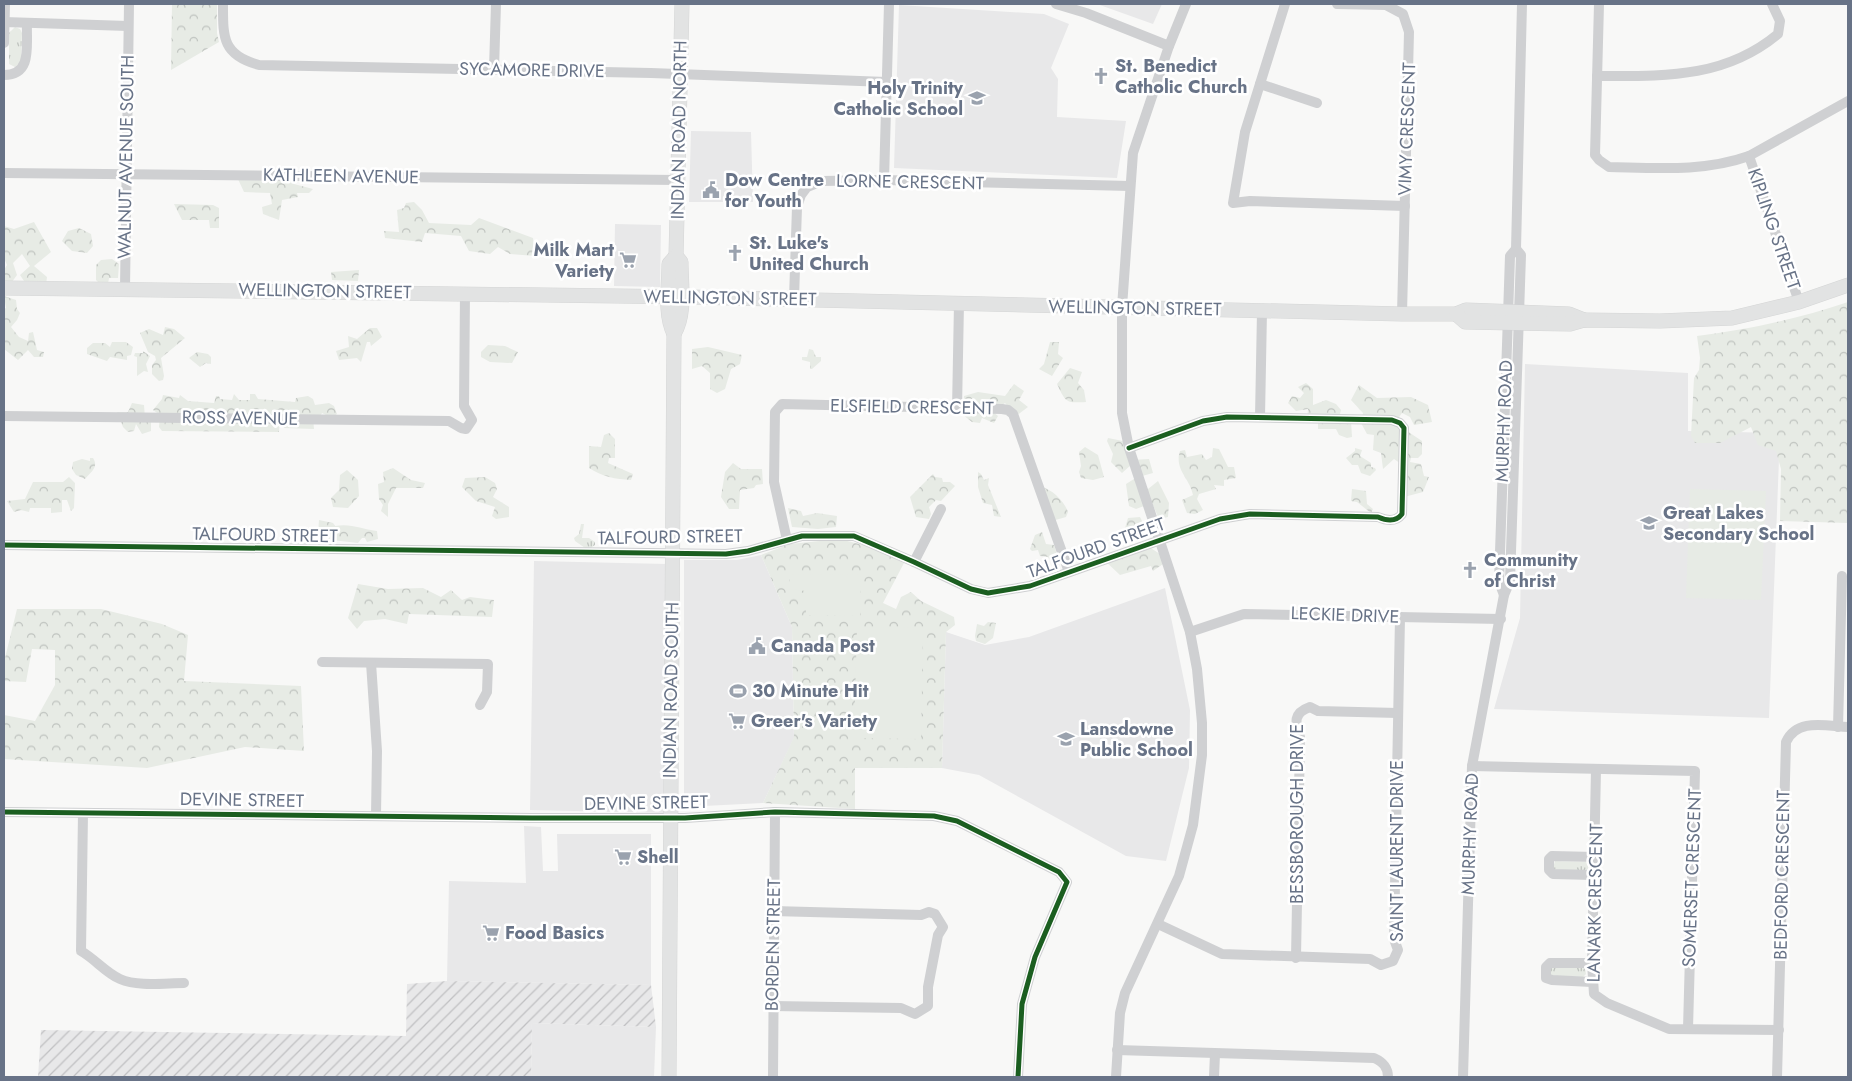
<svg xmlns="http://www.w3.org/2000/svg" width="1852" height="1081" font-family="Jost,sans-serif">
	<style>
		.built { fill: #e8e8e9 }
		.industrial { fill: url(#industrial-furrows) }
		.grass { fill: url(#grass-tufts) }
		.forest { fill: url(#forest-crowns) }
		.pitch { fill: #e7ebe5 }
		.lines { fill: none; stroke-linecap: round; stroke-linejoin: round }
		.major-casing { stroke: #d5d6d6; stroke-width: 15 }
		.minor { stroke: #cfd0d2; stroke-width: 10 }
		.major { stroke: #e2e3e3; stroke-width: 14 }
		.cycleway-casing { stroke: #fff; stroke-width: 8 }
		.cycleway { stroke: #1b5e20; stroke-width: 5 }
		.labels { text-anchor: middle; dominant-baseline: central; stroke-width: 5; stroke-linejoin: round; paint-order: stroke }
		.poi-label { font-size: 18px; font-weight: bold; fill: #687387; stroke: #fff; text-anchor: start }
		.street-label { font-size: 18px; fill: #687387; stroke: #fff }
	</style>
	<defs>
		<pattern id="industrial-furrows" width="10" height="10" patternUnits="userSpaceOnUse" patternTransform="scale(1.25)"><rect width="10" height="10" fill="#e8e8e9"/><path d="M-1 1l2-2M0 10L10 0M9 11l2-2" fill="none" stroke="#c0c0c2"/></pattern>
		<pattern id="grass-tufts" width="24" height="20" patternUnits="userSpaceOnUse" patternTransform="scale(1.25)"><rect width="24" height="20" fill="#e7ebe5"/><path d="M3 7l-1-3M5 7V3M7 7l1-3M15 17l-1-3M17 17v-4M19 17l1-3" fill="none" stroke="#bfc3bf"/></pattern>
		<pattern id="forest-crowns" width="20" height="18" patternUnits="userSpaceOnUse" patternTransform="scale(1.25)"><rect width="20" height="18" fill="#e7ebe5"/><path d="M2 6a3 3 0 1 1 6 0M12 15a3 3 0 1 1 6 0" fill="none" stroke="#bfc3bf"/></pattern>
	</defs>
	<rect width="100%" height="100%" fill="#f8f8f7"/>
	<g class="built">
		<polygon points="1097,4 1162,4 1153,24"/>
		<polygon points="899,5 1044,14 1069,24 1051,68 1058,79 1057,117 1126,121 1117,178 894,168"/>
		<polygon points="691,131 751,132 753,202 689,202"/>
		<polygon points="615,224 661,225 660,287 614,286"/>
		<polygon points="1525,364 1688,373 1688,431 1780,433 1769,718 1494,709 1520,618"/>
		<polygon points="761,555 792,627 794,738 763,803 684,807 684,560 737,560"/>
		<polygon points="534,561 667,564 666,813 530,810"/>
		<polygon points="1165,588 1190,710 1189,768 1166,861 1126,856 979,775 942,768 946,632 985,645 1029,637"/>
		<polygon points="524,826 541,827 543,871 558,871 557,834 651,834 651,985 447,981 449,881 526,883"/>
		<polygon points="532,1023 656,1027 654,1077 531,1077"/>
	</g>
	<polygon class="industrial" points="447,981 651,985 656,1027 532,1023 531,1077 38,1077 41,1030 406,1036 407,984"/>
	<g class="grass">
		<polygon points="15,27 20,29 22,33 21,62 15,67 9,64 9,33"/>
		<polygon points="581,524 584,524 582,538 589,538 595,542 595,545 588,550 575,541 574,538 579,534"/>
		<polygon points="1555,861 1588,862 1588,870 1555,870 1553,868"/>
		<polygon points="1551,966 1585,968 1586,974 1583,977 1551,976"/>
	</g>
	<g class="forest">
		<polygon points="172,4 217,4 217,33 219,42 171,70"/>
		<polygon points="237,177 292,181 294,184 313,189 309,193 297,193 298,197 282,200 279,220 263,214 262,207 272,204 270,193 244,192"/>
		<polygon points="414,202 422,210 429,223 471,225 479,218 533,238 535,256 510,254 498,247 490,254 469,251 461,236 425,233 422,242 385,238 384,231 399,232 397,210 404,208 406,203"/>
		<polygon points="174,204 213,205 219,208 219,228 210,228 209,220 182,220"/>
		<polygon points="34,222 51,252 34,266 47,277 46,285 26,284 20,275 30,266 22,254 13,263 17,275 9,286 4,284 4,270 7,265 4,258 4,226 14,229"/>
		<polygon points="79,228 91,234 93,246 87,253 72,251 62,241 68,231"/>
		<polygon points="112,259 119,264 118,278 109,278 108,284 102,286 96,280 96,265 101,260"/>
		<polygon points="359,270 358,281 332,280 331,272"/>
		<polygon points="4,296 16,300 17,309 20,313 17,320 11,327 19,337 28,341 29,333 33,332 37,350 44,352 43,357 34,357 28,350 18,360 4,349 4,309 6,308"/>
		<path d="M1848 302V523L1780 521 1781 469 1776 451 1758 445 1751 427 1720 443H1695L1691 436 1694 378 1699 370 1700 358 1697 336C1751 329 1797 319 1848 302Z"/>
		<polygon points="165,327 174,329 185,338 161,358 164,376 163,380 159,381 152,374 152,365 156,360 155,356 148,352 140,333 149,329 163,335"/>
		<polygon points="370,328 377,328 382,337 371,346 370,342 367,342 361,362 357,358 339,360 336,351 349,347 348,336 357,339"/>
		<polygon points="112,342 126,342 133,347 131,355 127,356 127,360 110,357 107,361 87,354 87,348 93,343 105,343 110,347"/>
		<polygon points="1050,342 1059,342 1058,354 1063,358 1052,376 1039,369 1044,364"/>
		<polygon points="488,345 505,346 518,352 512,363 490,362 481,357 481,352"/>
		<polygon points="708,347 742,355 740,364 731,369 725,389 717,393 710,389 710,373 702,366 692,369 692,349"/>
		<polygon points="809,349 813,350 816,357 821,357 821,361 812,369 810,369 810,362 802,360 802,357 807,357"/>
		<polygon points="143,351 150,356 146,364 148,372 144,371 137,376 137,357 134,356 135,353 143,353"/>
		<polygon points="197,352 208,354 211,357 211,364 206,363 200,367 189,358"/>
		<path d="M1070 368 1082 372 1078 383 1084 390 1086 402C1066 403 1066 403 1057 384Z"/>
		<polygon points="1306,383 1313,389 1313,405 1326,400 1336,404 1341,410 1340,414 1351,421 1352,437 1347,438 1339,435 1336,429 1318,429 1318,422 1307,420 1308,409 1296,411 1288,403 1292,396 1300,398 1304,393 1298,387"/>
		<polygon points="1014,384 1024,391 1019,400 1028,407 1016,416 1005,403 1001,406 992,403 988,408 998,416 994,423 982,418 980,423 972,422 963,415 964,396 978,392 1005,396"/>
		<polygon points="1359,385 1377,398 1411,397 1428,405 1432,422 1414,425 1410,417 1402,413 1395,423 1422,441 1422,454 1418,458 1411,458 1410,462 1421,464 1424,476 1429,477 1423,492 1404,497 1407,468 1394,459 1383,469 1381,453 1373,450 1374,435 1367,434 1361,423 1363,413 1351,400"/>
		<polygon points="234,394 239,400 250,400 250,394 255,394 258,399 295,402 296,398 308,396 313,399 315,405 329,403 334,406 337,414 332,418 322,413 320,417 313,418 314,429 284,428 280,418 279,432 162,431 159,427 160,415 153,410 162,399 163,395 179,398 180,395 188,401 214,403 216,396 219,396 220,399 232,400"/>
		<polygon points="132,403 144,405 145,418 151,420 151,431 142,434 136,424 134,431 128,432 123,427 117,412 128,412"/>
		<path d="M609 433 615 439V458H609L608 463 633 474 631 480C615 479 603 477 589 468V446L601 447 604 435Z"/>
		<polygon points="1108,438 1123,441 1132,460 1149,459 1153,473 1142,476 1131,465 1122,473 1111,462 1113,454 1107,441"/>
		<polygon points="1085,447 1098,455 1104,477 1093,480 1081,478 1079,472 1081,466 1079,452"/>
		<path d="M1213 448 1219 449 1228 467H1234L1236 478 1224 480V486L1214 485 1216 489 1199 494 1197 499 1203 510 1195 514 1187 513 1182 500 1193 495C1190 478 1174 470 1180 451L1185 450 1187 457 1202 454 1206 460 1212 457Z"/>
		<polygon points="1355,448 1362,450 1360,456 1371,463 1371,467 1375,468 1376,470 1370,476 1361,473 1358,465 1352,465 1346,458 1355,451"/>
		<path d="M90 458H93C99 467 91 472 85 479L76 475 72 469 73 462 82 459 90 461Z"/>
		<polygon points="733,463 741,469 762,469 763,484 756,485 754,488 740,490 739,509 729,509 721,497 725,472"/>
		<polygon points="393,468 411,480 425,483 423,488 396,488 388,504 388,517 381,511 383,505 379,499 378,484 384,482 383,472"/>
		<polygon points="347,470 358,480 359,496 348,508 333,507 331,498 339,490 340,475"/>
		<polygon points="978,472 981,474 984,480 989,478 988,485 1001,517 994,516 992,505 983,503 978,487"/>
		<polygon points="933,474 935,477 942,478 943,482 950,482 955,486 941,501 936,500 929,507 931,514 929,519 916,517 910,497"/>
		<polygon points="69,477 75,483 74,508 71,511 67,500 62,500 62,512 51,513 51,508 30,508 29,512 21,510 14,512 7,501 25,499 33,482 63,482"/>
		<polygon points="485,477 495,483 497,489 493,497 509,507 509,517 496,519 492,516 495,507 476,501 462,487 465,478"/>
		<polygon points="1134,479 1148,489 1158,481 1169,503 1168,517 1159,519 1152,503 1136,509 1129,506 1126,484"/>
		<path d="M1041 487C1052 489 1064 501 1068 512L1066 517 1052 521Z"/>
		<polygon points="1352,489 1366,491 1367,504 1373,509 1371,513 1357,502 1351,501"/>
		<polygon points="788,508 801,511 803,516 817,513 837,516 836,527 818,529 792,527"/>
		<polygon points="1140,517 1145,527 1145,536 1136,540 1127,538 1125,528 1128,518"/>
		<path d="M319 520 333 523 335 526C351 523 361 529 377 531L378 539 367 542 365 538H362L358 543 323 539 318 533Z"/>
		<polygon points="1042,532 1046,544 1054,545 1059,560 1053,563 1048,557 1040,556 1038,550 1032,551 1030,549 1035,535"/>
		<polygon points="839,539 868,546 904,563 883,603 896,609 901,597 911,592 921,601 954,617 955,625 946,632 942,768 855,768 855,809 763,803 794,737 792,627 761,555 790,544"/>
		<polygon points="1146,545 1160,554 1163,564 1153,571 1151,566 1120,575 1104,560"/>
		<polygon points="358,584 388,589 423,588 441,597 451,590 462,600 470,597 494,600 492,617 409,614 407,624 385,619 364,621 357,629 348,618"/>
		<polygon points="17,609 101,609 162,624 188,635 184,681 301,686 304,751 245,747 147,768 4,759 4,715 35,721 55,685 55,650 32,649 26,682 4,681 4,662"/>
		<polygon points="988,622 996,623 993,638 985,644 976,641 975,636 977,624 984,626"/>
	</g>
	<g class="pitch">
		<polygon points="1690,489 1766,491 1761,600 1686,598"/>
		<polygon points="790,574 861,575 860,616 806,615 806,591 789,589"/>
		<polygon points="857,627 923,628 921,739 854,738"/>
	</g>
	<g class="lines">
		<g class="major-casing">
			<g id="major">
				<polyline points="4,288 690,297 1402,314 1456,314 1466,310 1569,314 1584,320"/>
				<polyline points="1456,314 1465,322 1570,324 1584,320 1660,321 1732,318 1799,302 1848,285"/>
				<path d="M674 334C686 314 681 285 681 262L676 256 682 4"/>
				<path d="M669 1077 674 334C664 314 669 286 669 264L676 256"/>
			</g>
		</g>
		<g class="minor">
			<path d="M223 4C223 37 222 55 259 65L651 73 886 82"/>
			<polyline points="1056,4 1086,13 1169,46"/>
			<polyline points="1285,4 1245,132 1233,203 1250,201 1405,206"/>
			<polyline points="1337,4 1386,5 1403,14 1409,32 1402,314"/>
			<path d="M1599 4 1595 155 1599 160 1609 167C1657 168 1704 172 1749 156L1848 101"/>
			<polyline points="4,22 128,26"/>
			<polyline points="4,43 5,4"/>
			<polyline points="494,69 496,4"/>
			<path d="M4 75C33 75 26 45 27 23"/>
			<path d="M1597 76C1663 76 1724 79 1778 34L1780 21 1772 4"/>
			<polyline points="1260,84 1317,103"/>
			<polyline points="1749,156 1799,302"/>
			<polyline points="4,173 678,180"/>
			<polyline points="884,180 889,4"/>
			<polyline points="125,289 129,4"/>
			<polyline points="794,299 797,207 801,195 807,187 822,181 884,180 1130,186"/>
			<polyline points="957,409 959,303"/>
			<polyline points="4,416 449,421 461,428 466,429 472,420 464,406 465,293"/>
			<polyline points="1260,417 1262,311"/>
			<polyline points="787,540 774,482 775,412 782,404 1002,409 1008,410 1013,414 1069,572"/>
			<path d="M4 545 726 554 748 551 802 536H854L914 562 971 589 988 593 1030 586 1220 519 1250 514 1378 517C1387 521 1396 522 1402 514L1404 428 1400 423 1392 420 1227 417 1203 421 1129 448"/>
			<polyline points="914,562 941,509"/>
			<polyline points="1504,595 1499,582 1510,256 1516,249"/>
			<polyline points="1190,632 1244,614 1501,619"/>
			<polyline points="322,662 488,664 487,692 480,705"/>
			<polyline points="371,663 377,751 376,816"/>
			<polyline points="1838,727 1842,576"/>
			<polyline points="1472,766 1695,771 1688,1029"/>
			<polyline points="1596,769 1592,963 1594,994 1607,1003 1669,1029 1779,1030"/>
			<polyline points="4,812 532,818 685,818 775,812 934,816 957,821 1059,872 1067,882 1035,957 1022,1004 1018,1077"/>
			<path d="M83 813 81 951C95 959 106 973 120 979 138 987 165 983 184 983"/>
			<polyline points="1594,875 1553,874 1549,870 1549,859 1552,856 1595,857"/>
			<polyline points="1158,924 1222,954 1370,959 1381,965 1393,961 1398,950 1394,939 1400,617"/>
			<path d="M1296 958 1300 737C1295 722 1293 713 1310 707L1318 711 1398 713"/>
			<polyline points="1592,963 1550,963 1546,967 1546,978 1552,980 1592,982"/>
			<polyline points="772,1006 901,1008 915,1014 928,1006 928,987 938,935 943,927 935,914 929,912 921,915 773,911"/>
			<path d="M1117 1050 1374 1058C1383 1062 1388 1067 1388 1077"/>
			<polyline points="773,1077 775,812"/>
			<polyline points="1116,1077 1120,1013 1125,993 1179,876 1193,825 1202,755 1202,723 1197,669 1190,632 1129,448 1122,413 1122,307 1133,153 1169,46 1186,4"/>
			<polyline points="1214,1077 1215,1054"/>
			<polyline points="1463,1077 1472,766 1504,595 1510,581 1521,255 1516,249 1522,4"/>
			<path d="M1777 1077 1786 742C1797 718 1825 726 1848 727"/>
		</g>
		<use href="#major" class="major"/>
		<g class="cycleway-casing">
			<g id="cycleway">
				<path d="M4 545 726 554 748 551 802 536H854L914 562 971 589 988 593 1030 586 1220 519 1250 514 1378 517C1387 521 1396 522 1402 514L1404 428 1400 423 1392 420 1227 417 1203 421 1129 448"/>
				<polyline points="4,812 532,818 685,818 775,812 934,816 957,821 1059,872 1067,882 1035,957 1022,1004 1018,1077"/>
			</g>
		</g>
		<use href="#cycleway" class="cycleway"/>
	</g>
	<defs>
		<g id="church-bare" transform="scale(1.35)"><path d="M-1.2-6h2.4v3.5h3.3v2.4h-3.3V6h-2.4V-.1h-3.3v-2.4h3.3Z" fill="#9aa2ae" stroke="#fff" stroke-width="2.5" paint-order="stroke"/></g>
		<g id="school-bare" transform="scale(1.35)"><path d="M0-5L7-2L0 1L-7-2ZM-4 1L0 2.5L4 1V4Q0 6-4 4Z" fill="#9aa2ae" stroke="#fff" stroke-width="2.5" paint-order="stroke"/></g>
		<g id="civic-bare" transform="scale(1.35)"><path d="M-.6-6.5H3V-4.5H.6V-3L4-1V1h2V6H-6V1h2V-1L-.6-3ZM-1.2 2.5V6h2.4V2.5Z" fill="#9aa2ae" stroke="#fff" stroke-width="2.5" paint-order="stroke"/></g>
		<g id="supermarket-bare" transform="scale(1.35)"><path d="M-6-5.5h2.5l.6 2H6L4.5 2H-2.5L-4.4-4H-6ZM-1.5 3.2a1.3 1.3 0 1 0 .1 0ZM3 3.2a1.3 1.3 0 1 0 .1 0Z" fill="#9aa2ae" stroke="#fff" stroke-width="2.5" paint-order="stroke"/></g>
		<g id="stadium-bare" transform="scale(1.35)"><path d="M0-5a6.5 5 0 1 0 0 10a6.5 5 0 1 0 0-10ZM-3.5-1.8h7v3.6h-7Z" fill="#9aa2ae" stroke="#fff" stroke-width="2.5" paint-order="stroke"/></g>
	</defs>
	<g fill-rule="evenodd">
		<use href="#church-bare" x="1101" y="76"/>
		<use href="#school-bare" x="977" y="98"/>
		<use href="#civic-bare" x="711" y="190"/>
		<use href="#church-bare" x="735" y="253"/>
		<use href="#supermarket-bare" x="628" y="260"/>
		<use href="#school-bare" x="1649" y="523"/>
		<use href="#church-bare" x="1470" y="570"/>
		<use href="#civic-bare" x="757" y="646"/>
		<use href="#stadium-bare" x="738" y="691"/>
		<use href="#supermarket-bare" x="737" y="721"/>
		<use href="#school-bare" x="1066" y="739"/>
		<use href="#supermarket-bare" x="623" y="857"/>
		<use href="#supermarket-bare" x="491" y="933"/>
	</g>
	<g class="labels">
		<g class="poi-label">
			<text x="1115" y="66">St. Benedict<tspan x="1115" dy="21">Catholic Church</tspan></text>
			<text x="963" y="88" text-anchor="end">Holy Trinity<tspan x="963" dy="21">Catholic School</tspan></text>
			<text x="725" y="180">Dow Centre<tspan x="725" dy="21">for Youth</tspan></text>
			<text x="749" y="243">St. Luke's<tspan x="749" dy="21">United Church</tspan></text>
			<text x="614" y="250" text-anchor="end">Milk Mart<tspan x="614" dy="21">Variety</tspan></text>
			<text x="1663" y="513">Great Lakes<tspan x="1663" dy="21">Secondary School</tspan></text>
			<text x="1484" y="560">Community<tspan x="1484" dy="21">of Christ</tspan></text>
			<text x="771" y="646">Canada Post</text>
			<text x="752" y="691">30 Minute Hit</text>
			<text x="751" y="721">Greer's Variety</text>
			<text x="1080" y="729">Lansdowne<tspan x="1080" dy="21">Public School</tspan></text>
			<text x="637" y="857">Shell</text>
			<text x="505" y="933">Food Basics</text>
		</g>
		<g class="street-label">
			<text transform="translate(532 70) rotate(1)">SYCAMORE DRIVE</text>
			<text transform="translate(1407 129) rotate(-88)">VIMY CRESCENT</text>
			<text transform="translate(679 130) rotate(-89)">INDIAN ROAD NORTH</text>
			<text transform="translate(126 157) rotate(-89)">WALNUT AVENUE SOUTH</text>
			<text transform="translate(341 176) rotate(1)">KATHLEEN AVENUE</text>
			<text transform="translate(910 182) rotate(1)">LORNE CRESCENT</text>
			<text transform="translate(1774 229) rotate(71)">KIPLING STREET</text>
			<text transform="translate(325 291) rotate(1)">WELLINGTON STREET</text>
			<text transform="translate(730 298) rotate(1)">WELLINGTON STREET</text>
			<text transform="translate(1135 308) rotate(1)">WELLINGTON STREET</text>
			<text transform="translate(912 407) rotate(1)">ELSFIELD CRESCENT</text>
			<text transform="translate(240 418) rotate(1)">ROSS AVENUE</text>
			<text transform="translate(1504 421) rotate(-88)">MURPHY ROAD</text>
			<text transform="translate(265 535) rotate(1)">TALFOURD STREET</text>
			<text transform="translate(670 537) rotate(-1)">TALFOURD STREET</text>
			<text transform="translate(1096 548) rotate(-20)">TALFOURD STREET</text>
			<text transform="translate(1345 615) rotate(2)">LECKIE DRIVE</text>
			<text transform="translate(671 690) rotate(-89)">INDIAN ROAD SOUTH</text>
			<text transform="translate(242 800) rotate(1)">DEVINE STREET</text>
			<text transform="translate(646 803) rotate(-1)">DEVINE STREET</text>
			<text transform="translate(1297 814) rotate(-90)">BESSBOROUGH DRIVE</text>
			<text transform="translate(1470 834) rotate(-88)">MURPHY ROAD</text>
			<text transform="translate(1397 851) rotate(-90)">SAINT LAURENT DRIVE</text>
			<text transform="translate(1782 875) rotate(-89)">BEDFORD CRESCENT</text>
			<text transform="translate(1692 878) rotate(-88)">SOMERSET CRESCENT</text>
			<text transform="translate(1595 903) rotate(-89)">LANARK CRESCENT</text>
			<text transform="translate(773 945) rotate(-89)">BORDEN STREET</text>
		</g>
	</g>
	<rect width="1852" height="1081" fill="none" stroke="#687387" stroke-width="10"/>
</svg>
